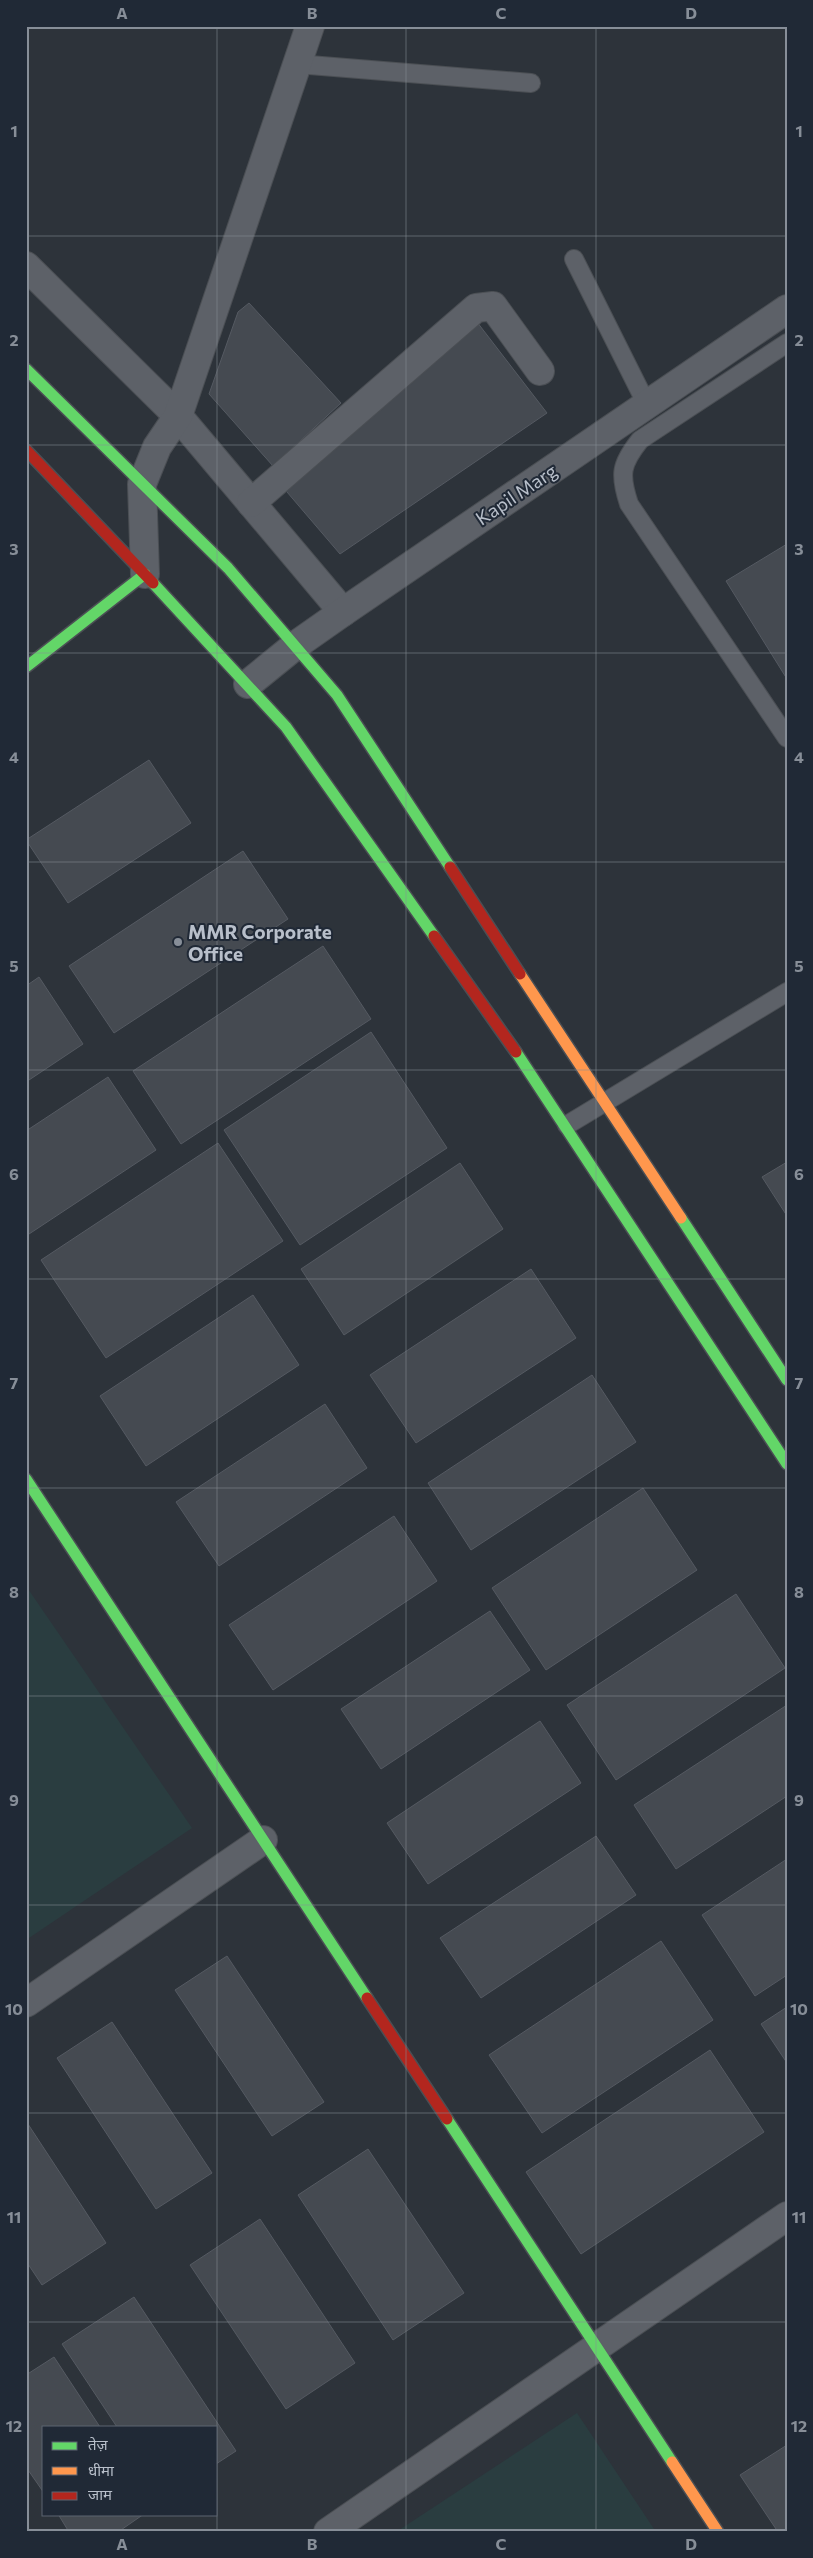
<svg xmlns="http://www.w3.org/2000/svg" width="813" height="2558" font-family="Commissioner,'Noto Sans Devanagari',sans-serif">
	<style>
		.green { fill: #2a3d40 }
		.building { fill: #454a51; stroke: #555a62 }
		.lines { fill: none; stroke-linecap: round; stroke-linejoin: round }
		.lane-casing { stroke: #4b4f54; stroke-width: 20 }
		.street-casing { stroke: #4b4f54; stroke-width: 30 }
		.fast-casing { stroke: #4b4f54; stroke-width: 14 }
		.slow-casing { stroke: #4b4f54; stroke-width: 14 }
		.jam-casing { stroke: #4b4f54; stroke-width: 14 }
		.lane { stroke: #5d6168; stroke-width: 18 }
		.street { stroke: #5d6168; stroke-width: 28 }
		.fast { stroke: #63d668; stroke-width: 11 }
		.slow { stroke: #ff974d; stroke-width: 11 }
		.jam { stroke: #b3261e; stroke-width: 11 }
		.grid { fill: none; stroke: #878e98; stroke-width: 1; stroke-opacity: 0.55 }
		.poi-dot { fill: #878e98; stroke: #202936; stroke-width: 2 }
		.labels { text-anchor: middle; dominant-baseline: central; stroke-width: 4; stroke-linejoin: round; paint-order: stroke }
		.street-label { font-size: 19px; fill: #b8bfca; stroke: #202936 }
		.poi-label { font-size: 19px; font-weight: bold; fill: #b8bfca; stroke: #202936; text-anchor: start }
		.neatline { fill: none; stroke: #878e98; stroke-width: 2 }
		.grid-label { font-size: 16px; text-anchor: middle; font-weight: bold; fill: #878e98 }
	</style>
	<rect width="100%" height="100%" fill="#2d333a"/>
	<g class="green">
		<polygon points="26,1586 192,1828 26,1940"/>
		<polygon points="577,2413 656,2532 396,2532"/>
	</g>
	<g class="building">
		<polygon points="249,303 341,403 273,466 209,394 238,312"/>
		<polygon points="477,322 547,413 340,554 281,485"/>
		<polygon points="787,544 787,679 726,581"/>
		<polygon points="149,760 191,823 68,903 26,840"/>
		<polygon points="243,851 288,919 114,1033 69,966"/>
		<polygon points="323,946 371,1019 181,1144 133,1071"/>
		<polygon points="39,977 83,1044 26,1082 26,986"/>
		<polygon points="371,1032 447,1148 300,1245 224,1130"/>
		<polygon points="108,1077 156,1150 26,1236 26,1131"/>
		<polygon points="218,1143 283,1241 106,1358 41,1260"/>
		<polygon points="787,1162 787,1216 762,1177"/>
		<polygon points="460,1163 503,1229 344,1335 301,1269"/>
		<polygon points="531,1269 576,1338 416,1443 370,1375"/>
		<polygon points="253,1295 299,1365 146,1466 100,1396"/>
		<polygon points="592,1375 636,1442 471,1550 428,1483"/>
		<polygon points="325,1404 367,1468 219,1566 176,1502"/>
		<polygon points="643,1488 697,1570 546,1670 492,1588"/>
		<polygon points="394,1516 437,1581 273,1690 229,1625"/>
		<polygon points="736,1594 785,1668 616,1780 567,1705"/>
		<polygon points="490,1611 530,1670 381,1769 341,1709"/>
		<polygon points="787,1705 787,1796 676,1869 634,1805"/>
		<polygon points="540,1721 581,1783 428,1884 387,1823"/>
		<polygon points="596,1836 636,1895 481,1998 440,1938"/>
		<polygon points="787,1859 787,1975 755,1996 702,1915"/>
		<polygon points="661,1941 713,2020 542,2133 489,2055"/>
		<polygon points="227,1956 324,2102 272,2136 175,1990"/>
		<polygon points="787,2007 787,2063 761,2024"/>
		<polygon points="112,2022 212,2173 156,2209 57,2058"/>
		<polygon points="710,2050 764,2132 581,2254 526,2172"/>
		<polygon points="26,2121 106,2243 42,2285 26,2261"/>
		<polygon points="368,2149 464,2293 393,2340 298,2195"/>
		<polygon points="260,2219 355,2363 286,2409 190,2265"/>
		<polygon points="134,2297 236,2451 216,2464 216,2427 117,2427 62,2344"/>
		<polygon points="54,2357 100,2427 44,2427 44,2493 26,2467 26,2375"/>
		<polygon points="787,2445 787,2532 778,2532 740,2475"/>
		<polygon points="58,2514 144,2514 118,2532 69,2532"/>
	</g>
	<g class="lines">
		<g class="lane-casing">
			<g id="lane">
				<polyline points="297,64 531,83"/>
				<polyline points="574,259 647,405"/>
				<path d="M787 343 640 440C621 464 619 474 629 504L787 738"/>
				<polyline points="567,1125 787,992"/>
			</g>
		</g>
		<g class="street-casing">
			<g id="street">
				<polyline points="26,266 178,416 343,612"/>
				<polyline points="251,503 476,308 493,306 540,371"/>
				<polyline points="145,574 142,484 157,447 178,416 310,26"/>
				<polyline points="248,684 296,645 343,612 787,309"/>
				<polyline points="26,2003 263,1840"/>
				<polyline points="328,2532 787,2216"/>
			</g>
		</g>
		<g class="fast-casing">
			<g id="fast">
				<polyline points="26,369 228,568 337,695 450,867"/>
				<polyline points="153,583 286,727 434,936"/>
				<polyline points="26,667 145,574"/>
				<polyline points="516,1052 787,1464"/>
				<polyline points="681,1218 787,1380"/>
				<polyline points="26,1479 367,1998"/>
				<polyline points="447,2119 672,2462"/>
			</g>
		</g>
		<g class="slow-casing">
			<g id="slow">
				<polyline points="520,974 681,1218"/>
				<polyline points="672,2462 718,2532"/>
			</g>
		</g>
		<g class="jam-casing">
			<g id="jam">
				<polyline points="26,450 153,583"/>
				<polyline points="450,867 520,974"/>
				<polyline points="434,936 516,1052"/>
				<polyline points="367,1998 447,2119"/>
			</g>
		</g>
		<use href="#lane" class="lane"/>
		<use href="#street" class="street"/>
		<use href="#fast" class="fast"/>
		<use href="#slow" class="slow"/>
		<use href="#jam" class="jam"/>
	</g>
	<path class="grid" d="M217 26V2532M406 26V2532M596 26V2532M26 236H787M26 445H787M26 653H787M26 862H787M26 1070H787M26 1279H787M26 1488H787M26 1696H787M26 1905H787M26 2113H787M26 2322H787"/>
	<circle class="poi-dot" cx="178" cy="942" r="5"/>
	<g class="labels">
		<g class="street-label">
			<text transform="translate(516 494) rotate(-34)">Kapil Marg</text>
		</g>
		<g class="poi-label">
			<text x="188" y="931">MMR Corporate<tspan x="188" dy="22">Office</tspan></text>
		</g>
	</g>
	<rect width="813" height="2558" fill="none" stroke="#202936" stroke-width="55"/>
	<rect x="42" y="2426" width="175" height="90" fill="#202936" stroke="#5d6571"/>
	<rect x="52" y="2442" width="25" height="8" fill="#63d668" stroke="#5d6571"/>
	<text x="88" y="2450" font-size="15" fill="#b8bfca">तेज़</text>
	<rect x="52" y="2467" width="25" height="8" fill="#ff974d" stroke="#5d6571"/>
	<text x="88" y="2476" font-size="15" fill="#b8bfca">धीमा</text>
	<rect x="52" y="2492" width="25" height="8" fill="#b3261e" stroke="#5d6571"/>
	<text x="88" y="2500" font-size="15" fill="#b8bfca">जाम</text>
	<rect x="28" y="28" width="758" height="2502" class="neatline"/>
	<g class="grid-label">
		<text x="122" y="19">A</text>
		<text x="312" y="19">B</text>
		<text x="501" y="19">C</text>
		<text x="691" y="19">D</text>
		<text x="14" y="137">1</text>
		<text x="799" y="137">1</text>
		<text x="14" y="346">2</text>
		<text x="799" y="346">2</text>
		<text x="14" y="555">3</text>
		<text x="799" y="555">3</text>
		<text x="14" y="763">4</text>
		<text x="799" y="763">4</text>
		<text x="14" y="972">5</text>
		<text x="799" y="972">5</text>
		<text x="14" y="1180">6</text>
		<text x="799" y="1180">6</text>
		<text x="14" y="1389">7</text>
		<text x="799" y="1389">7</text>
		<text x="14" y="1598">8</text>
		<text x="799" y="1598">8</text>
		<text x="14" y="1806">9</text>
		<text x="799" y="1806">9</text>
		<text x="14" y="2015">10</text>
		<text x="799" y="2015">10</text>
		<text x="14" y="2223">11</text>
		<text x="799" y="2223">11</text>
		<text x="14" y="2432">12</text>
		<text x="799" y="2432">12</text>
		<text x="122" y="2550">A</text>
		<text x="312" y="2550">B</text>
		<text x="501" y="2550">C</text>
		<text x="691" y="2550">D</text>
	</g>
</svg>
